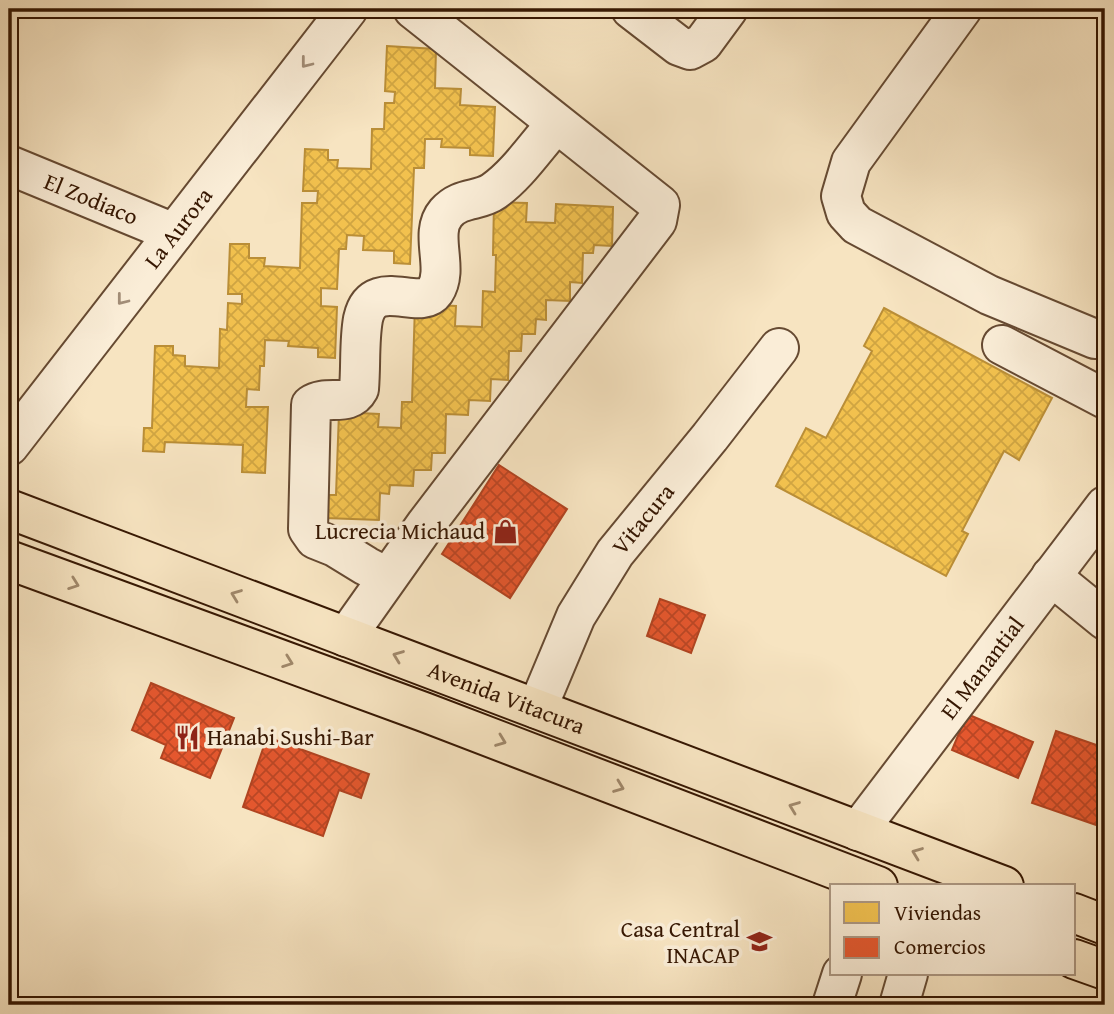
<svg xmlns="http://www.w3.org/2000/svg" width="1114" height="1014" viewBox="0 0 1114 1014" font-family="'Gentium Book Plus',serif">
	<style>
		.homes { fill: url(#homes-cross-hatch); stroke: #ba8e37; stroke-width: 2 }
		.shops { fill: url(#shops-cross-hatch); stroke: #b04421; stroke-width: 2 }
		.lines { fill: none; stroke-linecap: round; stroke-linejoin: round }
		.minor-casing { stroke: #664a32; stroke-width: 42 }
		.major-casing { stroke: #361702; stroke-width: 42 }
		.minor { stroke: #faedd7; stroke-width: 38 }
		.major { stroke: #f7e4c1; stroke-width: 38 }
		.oneway { stroke: #a28d77 }
		.oneway2 { stroke: #a0886b }
		.labels { text-anchor: middle; stroke-width: 7; stroke-linejoin: round; paint-order: stroke }
		.street-label { font-size: 23px; fill: #361702; stroke: #faedd7 }
		.poi-label { font-size: 23px; fill: #361702; stroke: #faedd7; text-anchor: end }
	</style>
	<defs>
		<pattern id="homes-cross-hatch" width="8" height="8" patternUnits="userSpaceOnUse" patternTransform="scale(1.75)"><rect width="8" height="8" fill="#f2c14e"/><path d="M0 0l8 8M0 8l8-8" fill="none" stroke="#d0a542"/></pattern>
		<pattern id="shops-cross-hatch" width="8" height="8" patternUnits="userSpaceOnUse" patternTransform="scale(1.75)"><rect width="8" height="8" fill="#e4572e"/><path d="M0 0l8 8M0 8l8-8" fill="none" stroke="#ba4725"/></pattern>
	</defs>
	<rect width="100%" height="100%" fill="#f7e4c1"/>
	<filter id="stains"><feTurbulence type="fractalNoise" baseFrequency=".00286" numOctaves="4"/><feColorMatrix values="0 0 0 0 .2 0 0 0 0 .09 0 0 0 0 .02 0 0 0 .5 -.17"/></filter>
	<radialGradient id="worn" r=".72"><stop offset=".6" stop-color="#630" stop-opacity="0"/><stop offset="1" stop-color="#630" stop-opacity=".3"/></radialGradient>
	<g class="homes">
		<polygon points="387,46 436,49 435,88 461,89 460,105 495,107 493,156 470,155 470,148 441,147 442,139 425,139 424,168 414,168 410,264 394,263 394,251 363,250 364,236 347,235 346,249 339,249 337,289 321,288 321,306 337,307 335,358 318,357 318,348 288,346 289,341 265,340 264,366 260,366 259,390 247,389 246,407 268,407 265,473 242,472 243,445 165,442 164,452 143,451 144,428 152,428 155,346 173,346 173,355 185,356 185,366 219,368 220,329 227,330 228,303 242,304 242,294 228,294 230,244 249,244 249,258 265,258 264,266 300,268 302,203 317,203 318,191 303,191 305,149 328,150 328,160 338,160 337,168 371,169 372,129 384,129 385,103 394,103 395,92 385,91"/>
		<polygon points="494,202 527,203 526,222 555,223 556,204 613,207 612,246 594,245 593,253 583,253 582,283 570,282 570,301 546,300 546,320 536,319 535,334 522,334 521,351 509,351 508,380 491,379 490,401 469,400 468,415 446,414 445,453 432,453 431,470 414,470 413,486 390,485 389,494 380,493 379,520 325,518 326,495 336,495 339,412 379,414 378,427 401,428 402,402 412,402 415,304 456,306 455,326 482,327 483,291 495,292 496,255 493,255"/>
		<polygon points="884,308 1052,398 1019,460 1004,451 962,531 968,534 946,576 776,486 806,428 826,438 872,351 864,346"/>
	</g>
	<g class="shops">
		<polygon points="499,465 567,509 510,598 442,554"/>
		<polygon points="660,599 705,615 691,653 647,636"/>
		<polygon points="151,683 234,718 210,778 161,758 166,745 132,730"/>
		<polygon points="967,714 1033,742 1018,778 952,750"/>
		<polygon points="1056,731 1105,748 1105,828 1032,803"/>
		<polygon points="267,737 369,774 361,798 339,790 323,836 243,807"/>
	</g>
	<g class="lines">
		<defs>
			<g id="minor">
				<polyline points="631,9 679,46 690,50 703,43 728,9"/>
				<polyline points="962,9 851,162 841,196 846,213 857,225 989,295 1095,339 1105,339"/>
				<path id="s1" d="M 9,165 L 174,233"/>
				<polyline points="1002,345 1105,399"/>
				<path id="s2" d="M 9,446 L 348,9"/>
				<polyline points="1051,576 1105,620"/>
				<path d="M 387,577 L 366,566 L 335,547 L 315,539 L 308,529 L 311,405 C 327,394 349,408 359,389 C 361,366 359,341 363,319 C 373,274 420,313 435,291 C 450,268 428,234 446,213 C 461,196 479,202 494,191 C 518,174 536,146 556,124"/>
				<polyline points="346,637 426,524 657,221 660,205 413,9"/>
				<path id="s3" d="M 537,709 L 576,616 L 615,553 L 710,437 L 779,348"/>
				<path id="s4" d="M 858,831 L 1105,506"/>
				<polyline points="832,1005 842,974"/>
				<polyline points="899,1005 908,974"/>
			</g>
			<g id="major">
				<path id="s5" d="M 9,509 L 1004,886"/>
				<polyline points="9,560 424,712 878,886"/>
				<polyline points="1074,913 1105,925"/>
				<polyline points="1074,959 1105,970"/>
			</g>
		</defs>
		<use href="#minor" class="minor-casing"/>
		<use href="#major" class="major-casing"/>
		<use href="#minor" class="minor"/>
		<use href="#major" class="major"/>
	</g>
	<defs><path id="oneway-chevron" d="M-2-3.5L2.5 0L-2 3.5" fill="none" stroke-width="1.6" stroke-linecap="round" stroke-linejoin="round" transform="scale(1.75)"/></defs>
	<g class="oneway">
		<use href="#oneway-chevron" transform="translate(306 63) rotate(128)"/>
		<use href="#oneway-chevron" transform="translate(122 300) rotate(128)"/>
	</g>
	<g class="oneway2">
		<use href="#oneway-chevron" transform="translate(74 584) rotate(20)"/>
		<use href="#oneway-chevron" transform="translate(236 595) rotate(-159)"/>
		<use href="#oneway-chevron" transform="translate(398 656) rotate(-159)"/>
		<use href="#oneway-chevron" transform="translate(288 662) rotate(20)"/>
		<use href="#oneway-chevron" transform="translate(501 741) rotate(21)"/>
		<use href="#oneway-chevron" transform="translate(619 787) rotate(21)"/>
		<use href="#oneway-chevron" transform="translate(794 807) rotate(-159)"/>
		<use href="#oneway-chevron" transform="translate(917 853) rotate(-159)"/>
	</g>
	<defs>
		<symbol id="shop-bare" viewBox="-9 -9 18 18"><path d="M-5-2.5h2.3a2.7 3.5 0 0 1 5.4 0H5L5.5 6h-11ZM-1.5-2.5h3a1.5 2.3 0 0 0-3 0Z" fill="#8f2418" stroke="#faedd7" stroke-width="2.5" paint-order="stroke"/></symbol>
		<symbol id="restaurant-bare" viewBox="-9 -9 18 18"><path d="M-5-6h1v4h1v-4h1v4h1v-4h1v5L-1.5 .5V6h-2V.5L-5-1ZM5-6V6H3V1.5H1.5Q1.5-4 5-6Z" fill="#8f2418" stroke="#faedd7" stroke-width="2.5" paint-order="stroke"/></symbol>
		<symbol id="university-bare" viewBox="-9 -9 18 18"><path d="M0-5L7-2L0 1L-7-2ZM-4 1L0 2.5L4 1V4Q0 6-4 4Z" fill="#8f2418" stroke="#faedd7" stroke-width="2.5" paint-order="stroke"/></symbol>
	</defs>
	<g fill-rule="evenodd">
		<use href="#shop-bare" x="488" y="514" width="35" height="35"/>
		<use href="#restaurant-bare" x="170" y="720" width="35" height="35"/>
		<use href="#university-bare" x="742" y="924" width="35" height="35"/>
	</g>
	<g class="labels">
		<g class="street-label">
			<text dy="8" stroke="none"><textPath href="#s1" startOffset="89">El Zodiaco</textPath></text>
			<text dy="8" stroke="none"><textPath href="#s2" startOffset="276">La Aurora</textPath></text>
			<text dy="8" stroke="none"><textPath href="#s3" startOffset="219">Vitacura</textPath></text>
			<text dy="8" stroke="none"><textPath href="#s4" startOffset="205">El Manantial</textPath></text>
			<text dy="8" stroke="none"><textPath href="#s5" startOffset="532">Avenida Vitacura</textPath></text>
		</g>
		<g class="poi-label">
			<text x="485" y="539">Lucrecia Michaud</text>
			<text x="207" y="745" text-anchor="start">Hanabi Sushi-Bar</text>
			<text x="740" y="937">Casa Central<tspan x="740" dy="26">INACAP</tspan></text>
		</g>
	</g>
	<rect width="1114" height="1014" fill="none" stroke="#f7e4c1" stroke-width="35"/>
	<rect x="10" y="10" width="1093" height="993" fill="none" stroke="#361702" stroke-width="3.5"/>
	<rect x="18" y="18" width="1079" height="979" fill="none" stroke="#361702" stroke-width="2"/>
	<rect x="830" y="884" width="245" height="91" fill="#faedd7" stroke="#ac9782" stroke-width="2"/>
	<rect x="844" y="902" width="35" height="21" fill="#f2c14e" stroke="#ac9782" stroke-width="2"/>
	<text x="894" y="920" font-size="21" fill="#361702">Viviendas</text>
	<rect x="844" y="937" width="35" height="21" fill="#e4572e" stroke="#ac9782" stroke-width="2"/>
	<text x="894" y="954" font-size="21" fill="#361702">Comercios</text>
	<rect width="100%" height="100%" filter="url(#stains)"/>
	<rect width="100%" height="100%" fill="url(#worn)"/>
</svg>
